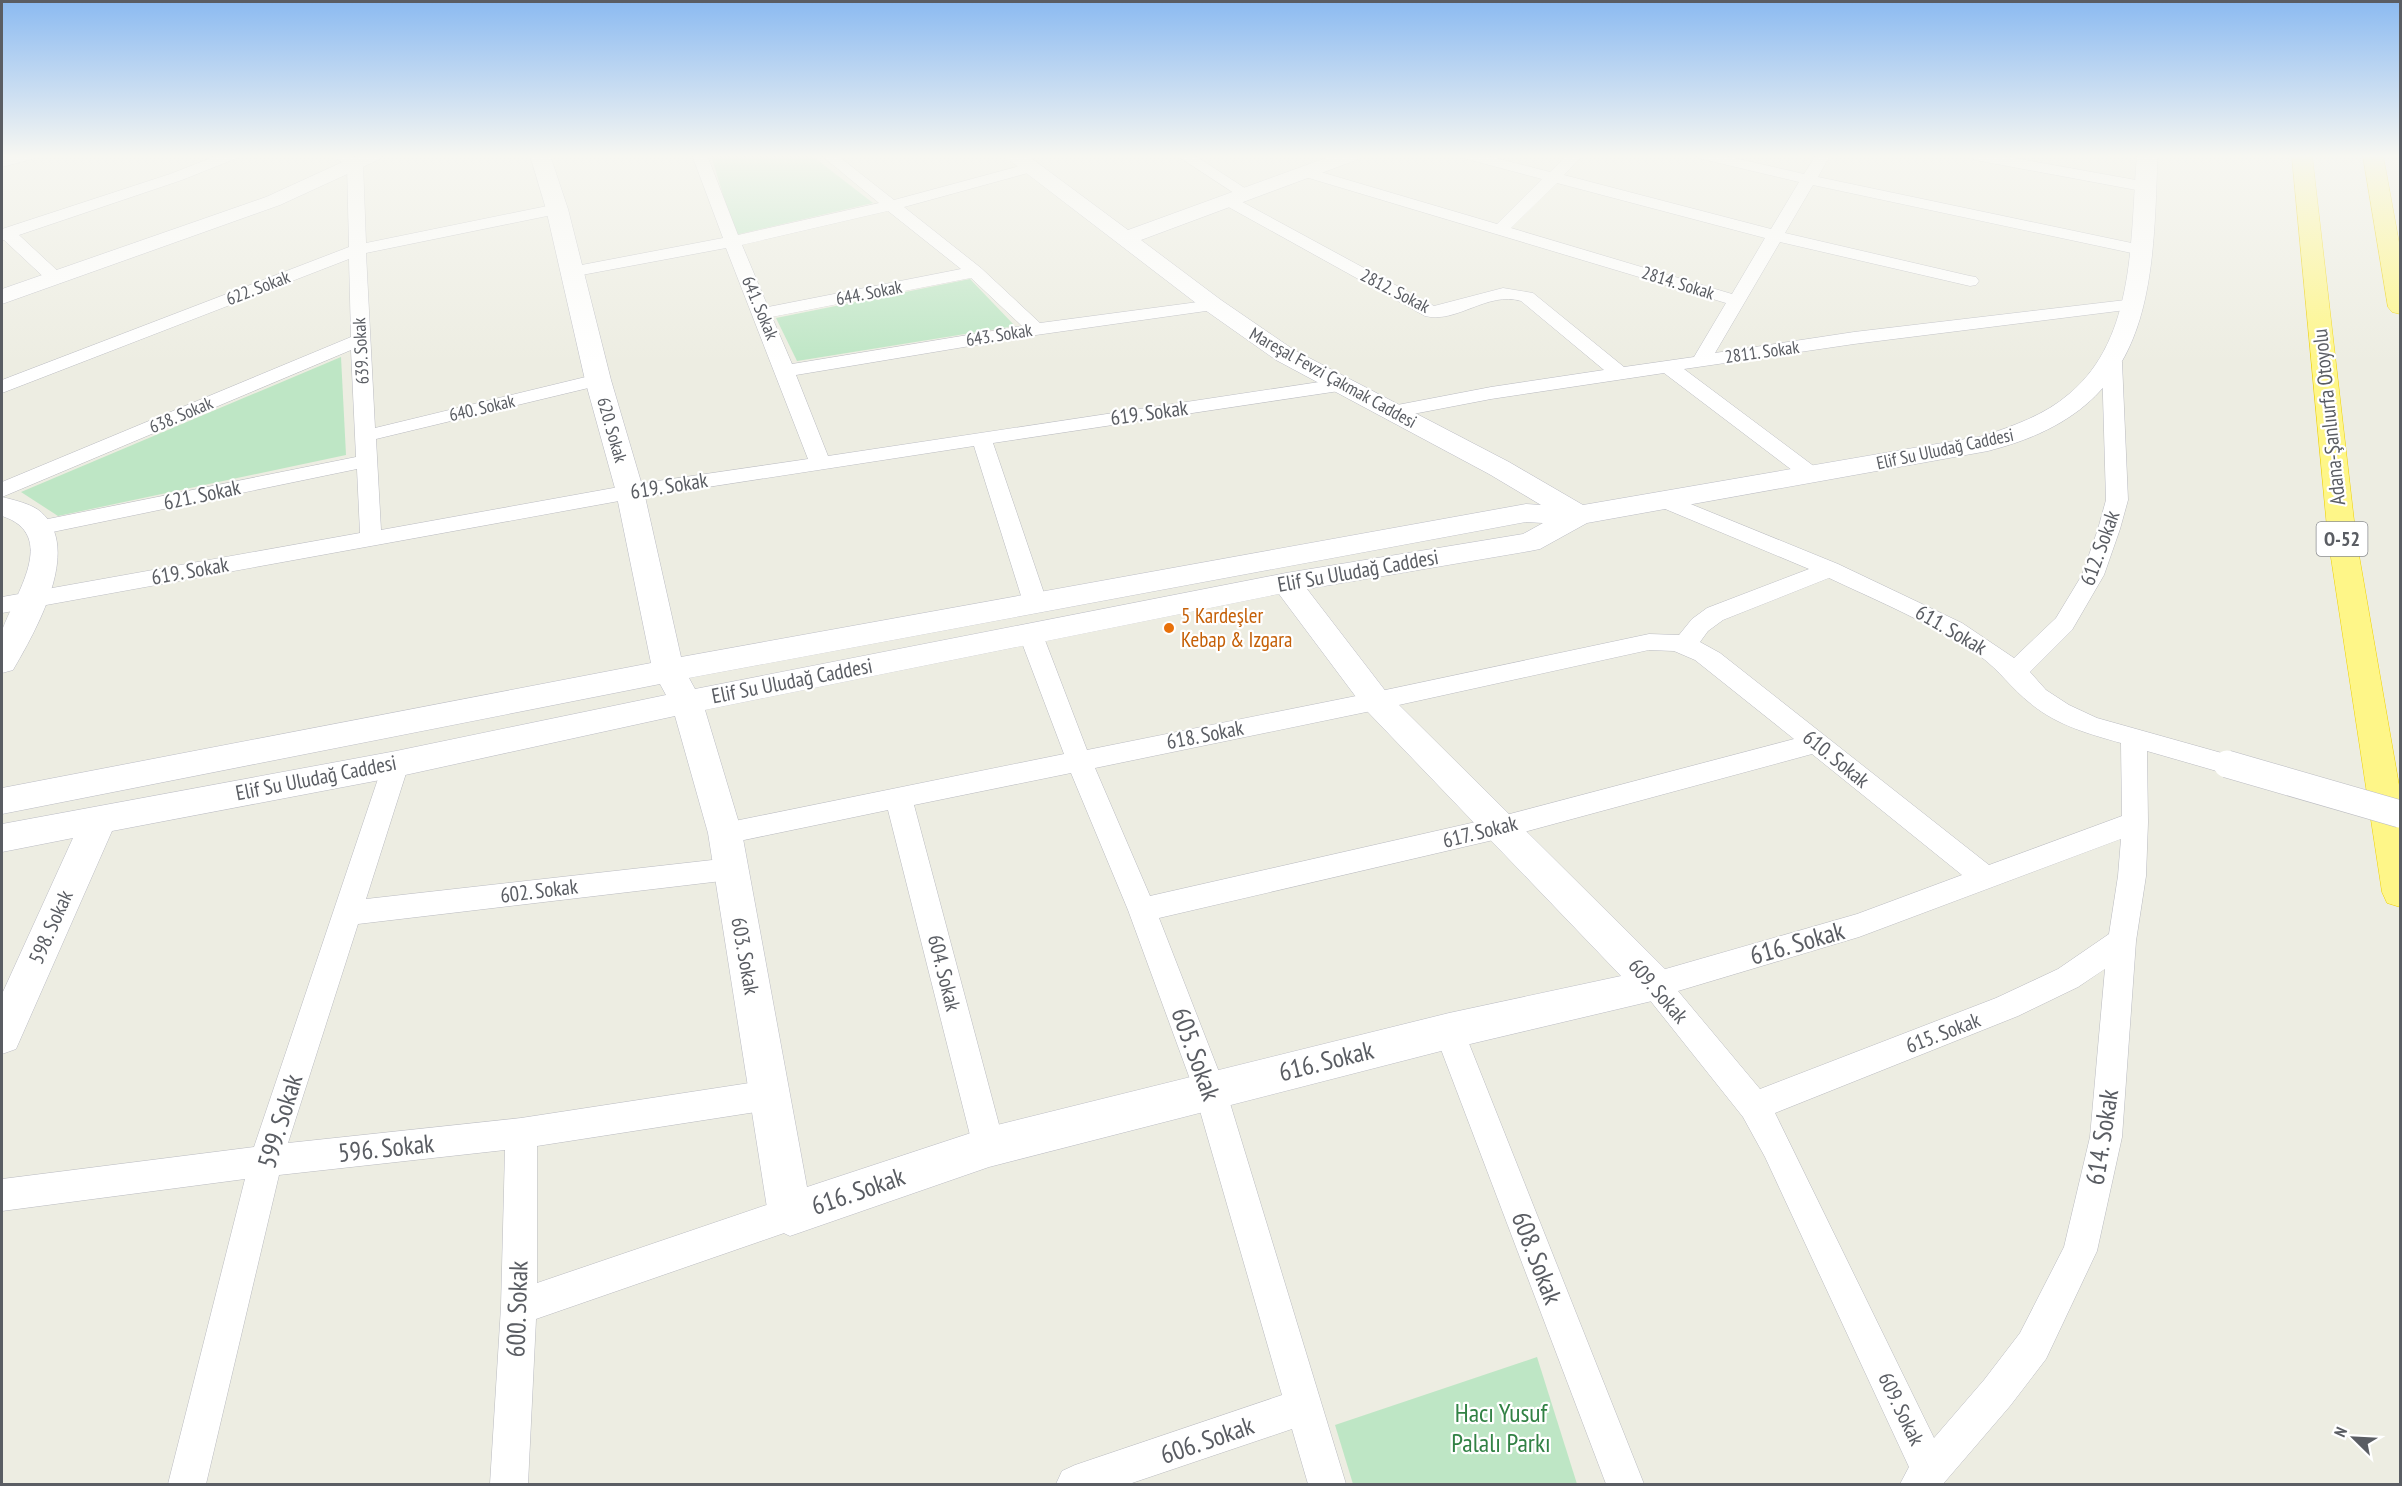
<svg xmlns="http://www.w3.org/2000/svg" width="2402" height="1486" viewBox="0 0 2402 1486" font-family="'PT Sans Narrow',sans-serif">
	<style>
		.green { fill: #bee6c5 }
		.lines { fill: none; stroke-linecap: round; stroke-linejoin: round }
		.street-casing { stroke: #babbc1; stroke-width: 1 }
		.secondary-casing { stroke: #bbbcc4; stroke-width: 1 }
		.highway-casing { stroke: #efd100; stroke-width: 1 }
		.street { fill: #fff; fill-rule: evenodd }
		.secondary { fill: #fff; fill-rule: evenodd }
		.highway { fill: #fef688; fill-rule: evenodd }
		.street-bridge-casing { stroke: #babbc1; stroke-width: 28; stroke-linecap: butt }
		.street-bridge { stroke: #fff; stroke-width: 27 }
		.food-dot { fill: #e8710a; stroke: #fff; stroke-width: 2 }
		.labels { text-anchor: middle; stroke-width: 4.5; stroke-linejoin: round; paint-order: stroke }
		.far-street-label { font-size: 18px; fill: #5a5d63; stroke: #fff }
		.shield { fill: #fff; stroke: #8c8e92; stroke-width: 1.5 }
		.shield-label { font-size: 20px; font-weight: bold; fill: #5a5d63 }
		.street-label { font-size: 21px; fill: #5a5d63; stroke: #fff }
		.food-label { font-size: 21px; fill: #c56008; stroke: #fff; text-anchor: start }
		.near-street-label { font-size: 26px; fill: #5a5d63; stroke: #fff }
		.near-park-label { font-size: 26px; fill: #328245; stroke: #fff }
	</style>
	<rect width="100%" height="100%" fill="#edede2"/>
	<g class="green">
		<polygon points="711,155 811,155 873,203 735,235"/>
		<polygon points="970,279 1015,326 797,361 776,318"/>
		<polygon points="341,357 346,455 58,516 21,492"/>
		<polygon points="1537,1357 1577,1484 1353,1484 1335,1425"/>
	</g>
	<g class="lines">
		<defs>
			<g id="street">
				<polygon points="14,155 39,155 36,158 2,167 2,157"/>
				<polygon points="219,155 240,155 237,158 182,180 19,235 61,274 64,278 61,282 49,282 4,240 2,240 2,229 170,174"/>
				<path d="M 333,155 L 351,155 L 363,163 L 366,243 L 557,204 L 565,209 L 557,214 L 366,253 L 375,428 L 598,374 L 605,376 L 608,380 L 605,384 L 376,439 L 381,530 L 630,485 L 808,459 L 726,248 L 571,277 L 565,276 L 562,272 L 565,268 L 571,267 L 723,238 L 692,155 L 707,155 L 738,235 L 879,203 L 821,155 L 837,155 L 894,200 L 1027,164 L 1039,164 L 1041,167 L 1039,170 L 904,207 L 981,268 L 1040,323 L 1213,300 L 1219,301 L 1222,305 L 1219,309 L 1213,310 L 1036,335 L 796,375 L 828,456 L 1339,379 L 1346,381 L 1349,385 L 1346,389 L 1339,391 L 993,443 L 1047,602 L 1043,608 L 1035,610 L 1027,608 L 1023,602 L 974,446 L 630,499 L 2,613 L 2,597 L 360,533 L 357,469 L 38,535 L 30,533 L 27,528 L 30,523 L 38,521 L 356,457 L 351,350 L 2,497 L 2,482 L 351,337 L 349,259 L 2,393 L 2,380 L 349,247 L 347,165 L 335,158 ZM 888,211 L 961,269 L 768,307 L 742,245 ZM 971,278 L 1022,326 L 792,364 L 772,317 Z"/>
				<polygon points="1176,155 1194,155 1254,194 1246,199 1240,197"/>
				<path d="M 1461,155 L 1484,155 L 1550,172 L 1568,155 L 1583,155 L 1564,175 L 1771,229 L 1799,182 L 1698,158 L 1696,155 L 1721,155 L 1804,174 L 1816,155 L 1830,155 L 1818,177 L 2141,245 L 2147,246 L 2150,250 L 2147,254 L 2141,255 L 1813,185 L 1785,233 L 1970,276 L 1976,277 L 1979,281 L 1976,285 L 1970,286 L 1780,242 L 1715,353 L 1854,332 L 2134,299 L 2140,300 L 2143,304 L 2140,308 L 2134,309 L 1854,344 L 1684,369 L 1819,470 L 1822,475 L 1819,480 L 1812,481 L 1805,480 L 1664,373 L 1491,399 L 1392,418 L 1385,416 L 1382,412 L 1385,408 L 1392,406 L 1491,387 L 1604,370 L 1521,301 C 1487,291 1457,324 1425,316 L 1223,204 L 1221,201 L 1223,198 L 1235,198 L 1434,306 L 1503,288 L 1533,293 L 1624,367 L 1694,357 L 1726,303 L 1302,176 L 1300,173 L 1308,168 L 1314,170 L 1497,224 L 1542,179 L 1463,158 ZM 1557,183 L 1765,238 L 1732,294 L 1511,228 Z"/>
				<polygon points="1967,155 1998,155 2147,182 2155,187 2147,192 1975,160"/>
				<path d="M 2112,356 L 2119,358 L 2122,362 L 2128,500 L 2120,529 L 2104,575 L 2072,630 L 2030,672 L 2046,690 L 2069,705 L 2097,718 L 2236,757 L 2240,764 L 2236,771 L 2227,774 L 2147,751 L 2148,822 L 2146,876 L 2136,941 L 2122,1137 L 2097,1251 L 2046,1359 L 2010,1406 L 1943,1484 L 1900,1484 L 1909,1467 L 1765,1157 L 1743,1117 L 1645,994 L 1640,985 L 1645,976 L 1655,972 L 1857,914 L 1962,875 L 1812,754 L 1502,838 L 1159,918 L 1226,1090 L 1346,1484 L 1308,1484 L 1292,1429 L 1129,1484 L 1056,1484 L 1062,1471 L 1075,1465 L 1282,1395 L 1194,1090 L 1128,910 L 1071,773 L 914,805 L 1005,1147 L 1000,1158 L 989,1163 L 978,1158 L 973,1147 L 888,810 L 725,844 L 715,841 L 711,833 L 715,825 L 1064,754 L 1019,635 L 1023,629 L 1031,627 L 1039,629 L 1043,635 L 1087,750 L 1376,692 L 1649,634 L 1679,635 L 1692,619 L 1707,608 L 1809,569 L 1658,506 L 1655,501 L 1658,496 L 1666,494 L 1838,564 L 1962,623 L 2014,658 L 2056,618 L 2082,575 L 2098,529 L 2106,500 L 2102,362 L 2105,358 ZM 1829,578 C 1880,602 1933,624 1980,656 C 1999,670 2012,689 2030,703 C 2056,725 2089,734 2121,743 L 2122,816 L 1989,865 L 1720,653 L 1700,642 L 1708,631 L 1723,620 ZM 1649,650 L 1674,651 L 1695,660 L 1794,739 L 1502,816 L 1150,896 L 1095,768 L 1376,710 ZM 2121,839 L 2118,876 L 2109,934 L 2058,969 L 1996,998 L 1760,1089 L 1678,991 L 1859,937 ZM 2105,969 L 2090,1137 L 2064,1247 L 2020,1333 L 1984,1380 L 1934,1438 L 1775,1113 L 2018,1016 L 2078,987 Z"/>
				<polygon points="396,754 405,757 409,764 366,899 730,858 740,861 744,869 740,877 730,880 358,924 288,1143 521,1118 769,1080 780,1085 785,1095 780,1105 769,1110 537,1146 537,1283 790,1197 802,1202 807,1214 802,1226 790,1231 536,1319 528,1484 490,1484 501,1307 505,1150 279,1175 206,1484 168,1484 245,1179 2,1211 2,1179 254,1147 383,764 387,757"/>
				<polygon points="1449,1017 1460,1021 1464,1031 1644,1484 1606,1484 1434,1031 1438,1021"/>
			</g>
			<g id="secondary">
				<polygon points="358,155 383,155 380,159 280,205 2,304 2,289 266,197"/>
				<path d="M 530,155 L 550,155 L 568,209 L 611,380 L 644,492 L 681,657 L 1526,504 L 1541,505 L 1489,474 L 1276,360 L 1205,310 L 1008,159 L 1005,155 L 1027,155 L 1128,230 L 1334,155 L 1362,155 L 1359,159 L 1141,240 L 1221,300 L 1294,350 L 1509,462 L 1583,505 L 1983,436 C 2013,426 2045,415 2069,394 C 2137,338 2130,234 2137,155 L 2157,155 L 2157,169 C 2153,308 2143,412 1988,451 L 1587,523 L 1540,549 L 1530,551 L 1307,589 L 1387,693 L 1669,973 L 1674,985 L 1669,997 L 1449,1049 L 989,1167 L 790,1236 L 775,1229 L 768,1214 L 708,833 L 675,716 L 396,777 L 112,831 L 16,1049 L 2,1054 L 2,994 L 73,838 L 2,852 L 2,824 L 396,751 L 666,695 L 660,684 L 2,814 L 2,788 L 651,663 L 616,492 L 585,380 L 546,209 ZM 1526,522 L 1543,523 L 1523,534 L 1286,573 L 695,689 L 689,678 ZM 1279,594 L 1365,709 L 1621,976 L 1449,1013 L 989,1127 L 807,1187 L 742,833 L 705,710 Z"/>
				<path d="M 2,497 C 14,500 32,504 41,512 C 83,549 35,632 13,670 L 2,673 C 1,662 0,642 2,631 C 14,595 60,535 2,516 Z"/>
			</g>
			<g id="highway">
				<polygon points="2292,155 2312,155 2356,538 2400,791 2400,907 2387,903 2382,892 2328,538"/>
				<polygon points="2363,155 2383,155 2400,248 2400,314 2392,312 2388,307"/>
			</g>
		</defs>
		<use href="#street" class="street-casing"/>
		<use href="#secondary" class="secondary-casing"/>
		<use href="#highway" class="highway-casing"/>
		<use href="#street" class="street"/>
		<use href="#secondary" class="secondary"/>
		<use href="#highway" class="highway"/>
		<defs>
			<polyline id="street-bridge" points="2227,764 2400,814"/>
		</defs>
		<use href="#street-bridge" class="street-bridge-casing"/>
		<use href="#street-bridge" class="street-bridge"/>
	</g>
	<linearGradient id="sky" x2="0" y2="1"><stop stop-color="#8bbaf1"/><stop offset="0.43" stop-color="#f7f7f2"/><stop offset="1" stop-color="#f7f7f2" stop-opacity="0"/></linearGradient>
	<rect width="2402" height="363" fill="url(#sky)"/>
	<circle class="food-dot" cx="1169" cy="628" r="6"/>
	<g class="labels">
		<g class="far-street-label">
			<text transform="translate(1678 283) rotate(17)" y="6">2814. Sokak</text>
			<text transform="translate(258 288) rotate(-21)" y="6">622. Sokak</text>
			<text transform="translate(1395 291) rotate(27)" y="6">2812. Sokak</text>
			<text transform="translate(869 293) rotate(-11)" y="6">644. Sokak</text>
			<text transform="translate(760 308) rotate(67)" y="6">641. Sokak</text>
			<text transform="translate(999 335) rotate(-9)" y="6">643. Sokak</text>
			<text transform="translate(361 351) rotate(-93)" y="6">639. Sokak</text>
			<text transform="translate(1762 352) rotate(-8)" y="6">2811. Sokak</text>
			<text transform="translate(1333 378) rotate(29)" y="6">Mareşal Fevzi Çakmak Caddesi</text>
			<text transform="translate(482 408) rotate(-13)" y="6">640. Sokak</text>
			<text transform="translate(181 415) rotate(-23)" y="6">638. Sokak</text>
			<text transform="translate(612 430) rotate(74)" y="6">620. Sokak</text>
			<text transform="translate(1945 449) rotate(-12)" y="6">Elif Su Uludağ Caddesi</text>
		</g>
		<rect class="shield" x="2316.5" y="522" width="51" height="34" rx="4.5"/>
		<g class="shield-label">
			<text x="2342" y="546">O-52</text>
		</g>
		<g class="street-label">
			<text transform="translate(1149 413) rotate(-8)" y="7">619. Sokak</text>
			<text transform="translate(2329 417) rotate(-96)" y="7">Adana-Şanlıurfa Otoyolu</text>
			<text transform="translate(669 486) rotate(-9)" y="7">619. Sokak</text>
			<text transform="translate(202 495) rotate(-12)" y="7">621. Sokak</text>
			<text transform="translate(2100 548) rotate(-70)" y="7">612. Sokak</text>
			<text transform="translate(190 571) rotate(-10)" y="7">619. Sokak</text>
			<text transform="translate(1358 571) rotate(-10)" y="7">Elif Su Uludağ Caddesi</text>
			<text transform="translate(1951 630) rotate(30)" y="7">611. Sokak</text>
			<text transform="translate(792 681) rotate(-11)" y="7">Elif Su Uludağ Caddesi</text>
			<text transform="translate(1205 735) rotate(-11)" y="7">618. Sokak</text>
			<text transform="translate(1836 759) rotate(39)" y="7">610. Sokak</text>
			<text transform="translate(316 778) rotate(-11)" y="7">Elif Su Uludağ Caddesi</text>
			<text transform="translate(1480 832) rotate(-14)" y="7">617. Sokak</text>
			<text transform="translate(539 891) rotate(-7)" y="7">602. Sokak</text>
			<text transform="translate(51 927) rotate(-66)" y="7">598. Sokak</text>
			<text transform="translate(745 956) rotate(80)" y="7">603. Sokak</text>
			<text transform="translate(944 973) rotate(76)" y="7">604. Sokak</text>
			<text transform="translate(1658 991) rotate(49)" y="7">609. Sokak</text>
			<text transform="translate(1943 1033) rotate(-21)" y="7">615. Sokak</text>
			<text transform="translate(1901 1409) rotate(64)" y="7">609. Sokak</text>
		</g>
		<g class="food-label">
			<text x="1181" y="623">5 Kardeşler<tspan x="1181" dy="24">Kebap &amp; Izgara</tspan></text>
		</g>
		<g class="near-street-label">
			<text transform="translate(1797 943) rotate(-16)" y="9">616. Sokak</text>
			<text transform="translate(1196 1054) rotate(70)" y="9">605. Sokak</text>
			<text transform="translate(1326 1061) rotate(-14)" y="9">616. Sokak</text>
			<text transform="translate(280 1121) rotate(-73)" y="9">599. Sokak</text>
			<text transform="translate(2102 1137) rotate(-81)" y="9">614. Sokak</text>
			<text transform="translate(386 1148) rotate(-6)" y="9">596. Sokak</text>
			<text transform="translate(858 1191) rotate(-19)" y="9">616. Sokak</text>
			<text transform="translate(1537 1258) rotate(69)" y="9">608. Sokak</text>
			<text transform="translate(517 1309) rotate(-88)" y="9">600. Sokak</text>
			<text transform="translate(1207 1440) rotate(-19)" y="9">606. Sokak</text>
		</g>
		<g class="near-park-label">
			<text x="1501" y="1422">Hacı Yusuf<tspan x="1501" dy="30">Palalı Parkı</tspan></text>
		</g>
	</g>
	<rect width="2402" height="1486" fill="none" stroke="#5a5d63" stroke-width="6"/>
	<g transform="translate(2354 1438) rotate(294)" stroke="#ffffff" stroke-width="4.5" paint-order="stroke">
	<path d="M0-4.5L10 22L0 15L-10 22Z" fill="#5a5d63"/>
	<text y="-9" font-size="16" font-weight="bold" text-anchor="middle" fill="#5a5d63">N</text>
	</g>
</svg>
